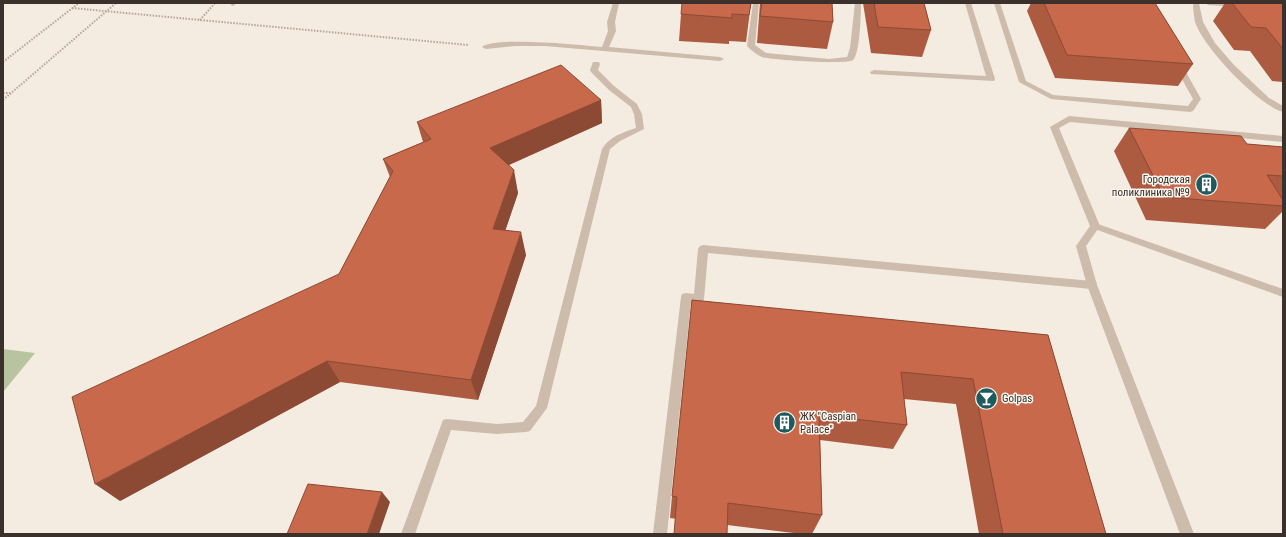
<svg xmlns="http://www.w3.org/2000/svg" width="1286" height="537" viewBox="0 0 1286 537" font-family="'Roboto Condensed',sans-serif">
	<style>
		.green { fill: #b8c4a0 }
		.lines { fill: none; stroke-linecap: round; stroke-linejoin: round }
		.path { stroke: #b9a596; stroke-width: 2; stroke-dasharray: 1.5 1.5; stroke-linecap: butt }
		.service { fill: #cdbbac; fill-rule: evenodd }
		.minor { fill: #cdbbac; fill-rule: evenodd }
		.wall { fill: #ac5a40 }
		.shaded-wall { fill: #8c4a34 }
		.building { fill: #c8694b; stroke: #8c4a34 }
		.labels { text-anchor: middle; stroke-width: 3; stroke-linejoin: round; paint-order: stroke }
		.poi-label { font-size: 11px; fill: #3b302b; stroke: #fbf5ee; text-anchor: start }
	</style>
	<rect width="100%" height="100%" fill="#f4ebe1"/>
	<polygon class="green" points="3,349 35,353 3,392"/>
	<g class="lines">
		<g class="path">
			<polyline points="72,8 468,45"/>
			<polyline points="200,20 215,3"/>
			<polyline points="3,62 79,3"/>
			<polyline points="3,93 10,93"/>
			<polyline points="3,100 116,3"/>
		</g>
		<g class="service">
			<polygon points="230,3 237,3 233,6 231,5"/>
			<path d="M 613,3 L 619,3 L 615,22 L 616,31 L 609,47 L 720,57 L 724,59 L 720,61 L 545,46 L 515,46 L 486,49 L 482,47 C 496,36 581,45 602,47 L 608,31 L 607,22 Z"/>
			<path d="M 753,3 L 759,3 L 755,45 L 766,53 L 829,59 L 847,57 L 850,48 L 855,3 L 861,3 C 861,13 860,54 853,60 C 847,65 771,60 762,57 C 757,55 751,50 747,46 Z"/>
			<polygon points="965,3 971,3 995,79 994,81 871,74 870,72 874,70 986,76"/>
			<polygon points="994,3 1000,3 1026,81 1053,95 1188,106 1193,99 1174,65 1178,63 1182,65 1201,99 1193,111 1190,112 1051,99 1019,82"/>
			<path d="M 1193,3 L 1199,3 L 1203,22 L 1215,43 L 1234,65 L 1269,98 L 1283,106 L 1283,112 C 1258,105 1203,47 1195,22 C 1194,16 1193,9 1193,3 Z"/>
			<polygon points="1205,3 1238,3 1241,5 1238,7 1208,5"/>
			<path d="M 593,62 L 599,62 L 600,64 L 598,70 L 614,86 L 637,104 L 642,114 L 644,129 L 620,141 L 610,149 L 547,408 L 530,431 L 526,432 L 497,434 L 451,430 L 415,534 L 401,534 L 443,420 L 447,419 L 497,424 L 523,422 L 536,406 L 602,149 C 610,136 622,133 636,128 L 634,114 L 631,107 L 609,90 L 591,72 L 590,70 Z"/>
			<polygon points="1095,223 1283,289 1283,297 1092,228 1090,226 1092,224"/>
			<polygon points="703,245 1092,281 1096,282 1097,285 1096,288 1092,289 708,253 704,299 703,302 699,303 691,302 667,534 653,534 681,297 682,294 686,293 694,294 698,249 700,246"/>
		</g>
		<polygon class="minor" points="1069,116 1283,136 1283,142 1070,122 1059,128 1100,226 1086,246 1097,285 1194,534 1180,534 1087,285 1076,246 1090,226 1050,127"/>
	</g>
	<g class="wall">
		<polygon points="751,3 746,42 729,41 729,44 679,41 681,14"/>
		<polygon points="760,3 832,3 833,22 827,49 757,43"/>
		<polygon points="863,3 924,3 931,30 922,57 871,53"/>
		<polygon points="1031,3 1155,3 1193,64 1178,86 1055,78 1027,11"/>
		<polygon points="1225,3 1283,3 1283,82 1272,81 1250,51 1234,50 1213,21"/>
		<polygon points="601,100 602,123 509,165 518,193 505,231 526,255 478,400 340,382 120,501 339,274 390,177 383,159 423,142 417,122"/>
		<polygon points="1129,128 1247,144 1283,147 1283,211 1265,229 1146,220 1114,151"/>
		<polygon points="692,300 1048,335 1106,534 979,534 956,404 904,399 907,425 893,449 820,440 822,515 812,534 802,534 670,518 672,496"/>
	</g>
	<g class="shaded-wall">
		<polygon points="601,100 602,123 495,171 490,148"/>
		<polygon points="514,170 518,193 498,252 493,229"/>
		<polygon points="521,232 526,255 478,400 471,380"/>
		<polygon points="327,361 340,382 120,501 95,484"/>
		<polygon points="382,492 390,502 379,534 367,534"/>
	</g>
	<g class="building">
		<polygon points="682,3 751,3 749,15 732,14 732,18 681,14"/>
		<polygon points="762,3 832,3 833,22 760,16"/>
		<polygon points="874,3 924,3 931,30 878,27"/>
		<polygon points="1044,3 1155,3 1193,64 1067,55"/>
		<polygon points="1232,3 1283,3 1283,49 1266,28 1251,27"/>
		<polygon points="561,65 601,100 490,148 514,170 493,229 521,232 471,380 327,361 95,484 72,397 339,274 393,171 383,159 431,139 417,122"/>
		<polygon points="1129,128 1241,136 1247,144 1283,147 1283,176 1267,175 1283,200 1283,206 1164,197"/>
		<polygon points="692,300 1048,335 1106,534 1003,534 973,379 901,372 907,425 819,415 822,515 728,503 727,534 674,534 677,497 672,496"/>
		<polygon points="308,484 382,492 367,534 287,534"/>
	</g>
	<defs>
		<symbol id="building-disc" viewBox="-11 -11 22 22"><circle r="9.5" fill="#1f5a5e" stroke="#fbf5ee"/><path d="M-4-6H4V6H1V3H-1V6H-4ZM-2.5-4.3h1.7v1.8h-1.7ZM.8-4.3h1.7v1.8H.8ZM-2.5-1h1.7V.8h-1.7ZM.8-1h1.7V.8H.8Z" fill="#fff"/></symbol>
		<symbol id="bar-disc" viewBox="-11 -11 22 22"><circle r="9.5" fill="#1f5a5e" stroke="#fbf5ee"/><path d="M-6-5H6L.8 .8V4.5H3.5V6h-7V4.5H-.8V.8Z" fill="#fff"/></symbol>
	</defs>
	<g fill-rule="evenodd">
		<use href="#building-disc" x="1194" y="172" width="25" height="25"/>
		<use href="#bar-disc" x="974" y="386" width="25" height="25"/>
		<use href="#building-disc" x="772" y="410" width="25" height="25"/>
	</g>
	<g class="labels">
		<g class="poi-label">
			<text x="1190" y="183" text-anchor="end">Городская<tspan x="1190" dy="13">поликлиника №9</tspan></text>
			<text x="1002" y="402">Golpas</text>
			<text x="800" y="420">ЖК "Caspian<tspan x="800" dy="13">Palace"</tspan></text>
		</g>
	</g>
	<rect width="1286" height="537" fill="none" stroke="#3b302b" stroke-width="8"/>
</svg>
